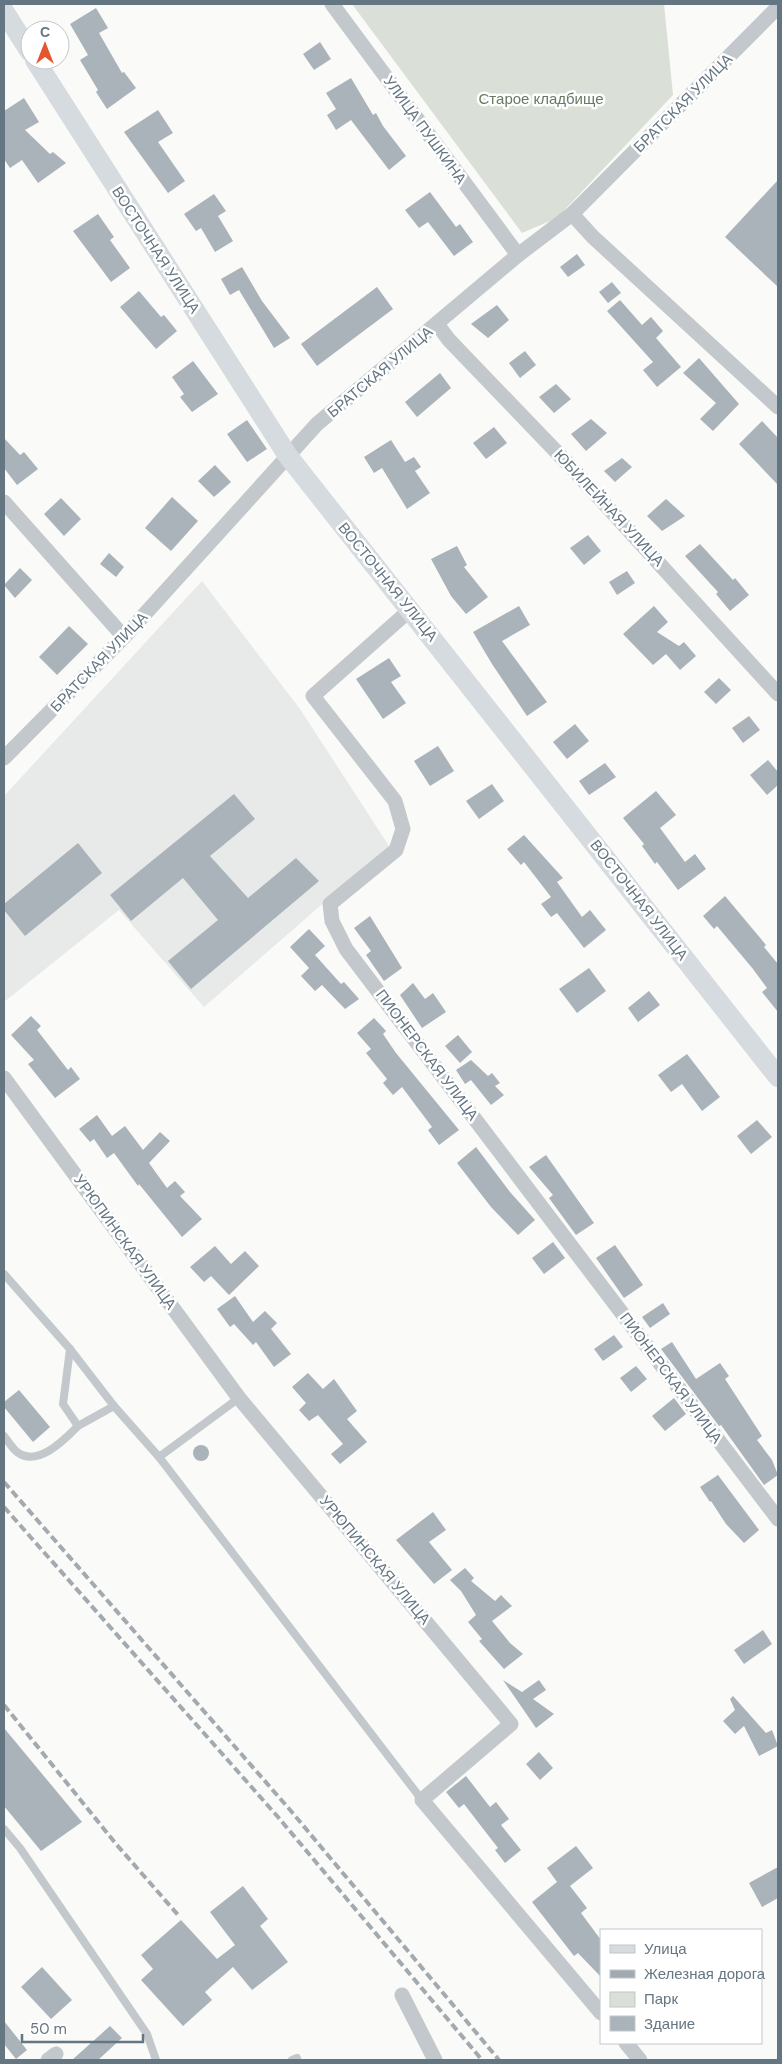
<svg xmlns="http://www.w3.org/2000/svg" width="782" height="2064" viewBox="0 0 782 2064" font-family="'DM Sans',sans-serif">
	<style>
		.built { fill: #e8e9e9 }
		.green { fill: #dadfd7 }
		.building { fill: #aab3b9 }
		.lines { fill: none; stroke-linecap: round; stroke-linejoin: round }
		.lane { stroke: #c3c8cc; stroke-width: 8 }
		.street { stroke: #c3c8cc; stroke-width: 15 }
		.secondary { stroke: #d6dbdf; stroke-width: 20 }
		.rail { stroke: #a2aab0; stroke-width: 4; stroke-dasharray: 8 4; stroke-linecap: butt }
		.labels { text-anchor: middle; stroke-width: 5; stroke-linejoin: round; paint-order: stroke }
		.park-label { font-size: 15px; fill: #687a64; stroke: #fff }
		.street-label { font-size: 15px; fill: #657683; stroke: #fff }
	</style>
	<rect width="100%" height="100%" fill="#fafaf8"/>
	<polygon class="built" points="202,581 300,709 389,846 204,1007 119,910 4,1002 4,796"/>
	<polygon class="green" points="352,4 664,4 673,95 557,218 522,233"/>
	<g class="building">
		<polygon points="96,8 108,28 99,33 122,73 124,72 136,88 107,109 96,92 98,90 80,60 88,55 70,24"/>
		<polygon points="320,42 331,59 314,70 303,54"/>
		<polygon points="351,78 373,115 376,113 383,126 406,156 389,170 351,120 336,130 327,115 336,109 326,93"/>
		<polygon points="24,98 39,122 25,130 50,154 53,152 66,163 38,183 22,160 10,168 4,159 4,111"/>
		<polygon points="158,110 173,133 158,142 185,181 168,193 124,132"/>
		<polygon points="778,180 778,287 725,237"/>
		<polygon points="430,192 456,227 460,224 473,242 454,256 428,222 419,228 405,210"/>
		<polygon points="214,194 226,211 218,216 233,241 215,252 201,228 196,231 184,214"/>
		<polygon points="98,214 114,237 110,240 130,268 111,282 73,231"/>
		<polygon points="577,254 585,265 568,277 560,267"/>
		<polygon points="242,267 262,301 290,338 274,348 239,290 230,295 221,279"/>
		<polygon points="612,282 621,293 608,303 599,292"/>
		<polygon points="377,287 393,309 317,366 301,344"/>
		<polygon points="139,291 161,317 164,315 177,331 156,349 120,307"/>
		<polygon points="620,300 642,325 651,317 663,331 656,338 681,367 657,387 643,370 653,362 607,311"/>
		<polygon points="497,305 509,320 488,338 471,324"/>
		<polygon points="525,351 536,365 520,378 509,363"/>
		<polygon points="699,358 739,404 713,431 700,419 716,403 683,373"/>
		<polygon points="193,361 218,394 192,412 180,397 184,394 172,377"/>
		<polygon points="440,373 451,388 417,417 405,402"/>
		<polygon points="556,384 571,399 554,413 539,397"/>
		<polygon points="591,419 607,433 586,451 571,434"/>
		<polygon points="247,420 267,449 247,462 227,434"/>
		<polygon points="762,421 778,438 778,485 739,444"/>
		<polygon points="494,427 507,443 486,459 473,443"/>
		<polygon points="4,438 20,455 24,452 38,469 17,485 4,468"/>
		<polygon points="391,440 405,462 414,457 421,467 415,471 430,493 407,509 382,468 374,473 364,457"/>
		<polygon points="622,458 632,467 615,482 604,471"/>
		<polygon points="215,465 231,482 214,497 198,481"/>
		<polygon points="172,497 198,521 171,551 145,528"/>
		<polygon points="61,498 81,519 64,536 44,514"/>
		<polygon points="666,499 685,516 662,531 647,516"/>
		<polygon points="588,535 601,551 584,565 570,548"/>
		<polygon points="700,544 733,580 735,578 749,595 730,611 716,594 718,592 685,556"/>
		<polygon points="457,546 467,565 464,567 488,597 466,614 451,596 431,559"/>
		<polygon points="109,553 124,567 116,577 100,564"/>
		<polygon points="20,568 32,580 15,598 4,585"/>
		<polygon points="627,571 635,583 617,595 609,582"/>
		<polygon points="519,606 530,625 502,641 547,702 527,716 492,664 473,632"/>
		<polygon points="654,606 668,622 657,632 679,646 684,642 696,656 680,670 666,654 653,665 623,634"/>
		<polygon points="69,626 88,644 57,675 39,657"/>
		<polygon points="389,658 401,676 391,682 406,703 383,719 356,679"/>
		<polygon points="719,678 731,690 716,704 704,692"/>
		<polygon points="749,716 760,730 743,743 732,728"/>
		<polygon points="575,724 589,741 567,759 553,742"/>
		<polygon points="438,746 454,771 430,786 414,761"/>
		<polygon points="768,760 778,772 778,785 767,795 750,775"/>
		<polygon points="605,763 616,777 589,795 579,781"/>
		<polygon points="492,784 504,801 479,819 466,801"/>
		<polygon points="656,791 676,815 660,828 685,862 695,854 706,869 678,890 657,862 655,864 642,846 644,844 623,818"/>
		<polygon points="234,794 255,819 210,856 248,898 296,858 319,881 191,989 168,961 218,920 183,878 131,921 110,895"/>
		<polygon points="524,835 563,878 557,882 582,917 590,910 606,930 584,948 557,913 551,917 541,904 551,897 524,862 521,865 507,849"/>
		<polygon points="78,843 102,873 25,936 4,910 4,904"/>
		<polygon points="725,896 766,945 764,947 778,964 778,1012 762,992 767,988 753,969 717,926 714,929 703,916"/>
		<polygon points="370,916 402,968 384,981 366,955 371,951 354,928"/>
		<polygon points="309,929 325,946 315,955 341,984 344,982 359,999 345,1009 322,985 315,991 301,976 309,968 290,947"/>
		<polygon points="589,968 606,991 577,1013 559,989"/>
		<polygon points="413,983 425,999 433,993 446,1012 422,1028 400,995"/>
		<polygon points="649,991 660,1005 638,1022 628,1008"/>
		<polygon points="31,1016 41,1026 37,1030 68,1070 71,1067 80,1079 55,1098 28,1064 34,1060 11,1035"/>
		<polygon points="374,1018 386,1031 383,1034 396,1053 459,1130 439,1145 428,1130 432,1127 402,1087 393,1095 383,1083 387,1079 366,1053 371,1049 357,1033"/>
		<polygon points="458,1035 472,1052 460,1063 445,1046"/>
		<polygon points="687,1054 720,1097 702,1111 682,1084 671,1092 658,1075"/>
		<polygon points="471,1060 488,1076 492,1073 500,1083 495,1086 504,1095 491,1105 471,1080 465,1084 456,1070"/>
		<polygon points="97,1115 112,1136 125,1126 143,1150 160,1132 170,1141 149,1163 167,1188 175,1181 185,1192 180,1196 202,1219 182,1237 139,1184 138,1186 114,1153 107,1158 94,1139 90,1142 79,1129"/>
		<polygon points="757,1120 772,1137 751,1154 737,1136"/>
		<polygon points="476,1147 510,1192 535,1220 518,1235 491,1207 457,1163"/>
		<polygon points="546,1155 594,1223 576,1235 549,1198 553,1195 529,1167"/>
		<polygon points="553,1242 565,1258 544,1274 532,1258"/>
		<polygon points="615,1245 643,1285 624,1298 596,1258"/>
		<polygon points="215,1246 231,1264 245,1251 259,1266 229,1295 211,1276 204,1282 190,1267"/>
		<polygon points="235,1296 253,1322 265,1311 277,1323 271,1329 291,1354 274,1367 256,1342 253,1345 234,1324 230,1327 217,1309"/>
		<polygon points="663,1303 670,1314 650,1328 642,1317"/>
		<polygon points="614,1335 623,1347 603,1361 594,1349"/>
		<polygon points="672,1342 696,1379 720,1363 729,1376 725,1379 762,1436 757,1440 772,1460 778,1475 764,1485 721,1425 719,1426 661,1349"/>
		<polygon points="636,1366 647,1379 631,1392 620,1378"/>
		<polygon points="308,1373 323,1389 334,1379 357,1411 347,1419 367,1442 340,1464 331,1454 343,1444 318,1415 309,1421 299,1410 306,1403 292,1387"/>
		<polygon points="19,1390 50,1427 33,1442 4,1407 4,1402"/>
		<polygon points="674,1398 686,1414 665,1431 652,1416"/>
		<circle cx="201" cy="1453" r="8"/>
		<polygon points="718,1475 759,1530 744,1543 726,1524 711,1501 710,1502 700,1487"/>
		<polygon points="433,1512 446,1530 429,1542 452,1570 434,1584 396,1540"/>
		<polygon points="465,1568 474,1578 471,1581 495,1601 501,1595 512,1606 492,1621 510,1643 523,1654 504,1669 479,1641 482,1639 468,1622 476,1615 461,1591 450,1580"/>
		<polygon points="763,1630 772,1644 744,1664 734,1650"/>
		<polygon points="503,1680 522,1692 539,1680 546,1690 533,1699 554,1714 536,1728"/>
		<polygon points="733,1696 766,1733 772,1730 778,1746 759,1756 744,1726 735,1734 723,1721 735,1710 730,1699"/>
		<polygon points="4,1728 82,1822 41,1851 4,1806"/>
		<polygon points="539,1752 553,1768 540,1780 526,1764"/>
		<polygon points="466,1776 490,1807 496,1802 509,1819 501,1825 521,1850 505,1863 495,1850 498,1848 464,1804 459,1808 446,1792"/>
		<polygon points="576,1846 593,1868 570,1886 587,1908 581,1913 601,1940 601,1977 578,1953 574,1956 532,1902 557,1882 547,1868"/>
		<polygon points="778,1867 778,1898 762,1907 749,1883"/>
		<polygon points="243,1886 268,1919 260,1926 288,1962 252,1990 233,1967 205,1992 212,2000 183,2026 141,1980 153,1969 141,1955 181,1920 217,1959 235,1945 210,1912"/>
		<polygon points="42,1967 72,2000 51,2019 21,1987"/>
		<polygon points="4,2021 27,2050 16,2059 4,2044"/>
		<polygon points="110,2026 122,2038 98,2060 72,2060"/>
	</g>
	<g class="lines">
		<g class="lane">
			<polyline points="4,1274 70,1349 114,1406 159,1457 422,1800"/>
			<polyline points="70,1349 63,1404 78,1426 114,1406"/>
			<path d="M 4,1436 C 8,1441 12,1448 17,1452 C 38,1468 65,1439 78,1426"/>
			<polyline points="159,1457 239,1398"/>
			<polyline points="4,1829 20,1848 147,2034 156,2060"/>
			<polyline points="292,2060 297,2058"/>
		</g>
		<g class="street">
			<polyline points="332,4 518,255"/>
			<polyline points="572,214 593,237 778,407"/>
			<polyline points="437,324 449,340 572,468 778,694"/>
			<polyline points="4,502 124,637"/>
			<polyline points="411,609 313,696 395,801 403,829 396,850 330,904 332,921 346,949 778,1519"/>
			<polyline points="4,758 124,637 317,424 518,255 572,214 778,7"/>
			<polyline points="4,1078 239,1398 511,1724 422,1800 601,2013"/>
			<polyline points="402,1995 435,2060"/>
			<polyline points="626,2043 640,2060"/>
			<polyline points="48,2060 56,2054"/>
		</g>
		<g class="secondary">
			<polyline points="4,11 30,52"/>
			<polyline points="35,60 288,456 778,1077"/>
		</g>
		<g class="rail">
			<polyline points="4,1482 291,1811 499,2060"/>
			<polyline points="4,1507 278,1817 482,2060"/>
			<polyline points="4,1705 116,1844 179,1916"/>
		</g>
	</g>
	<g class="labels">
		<g class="park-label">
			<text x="541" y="104">Старое кладбище</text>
		</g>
		<g class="street-label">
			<text transform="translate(683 103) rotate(-45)" y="5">БРАТСКАЯ УЛИЦА</text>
			<text transform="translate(425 130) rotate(54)" y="5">УЛИЦА ПУШКИНА</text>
			<text transform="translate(156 250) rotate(57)" y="5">ВОСТОЧНАЯ УЛИЦА</text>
			<text transform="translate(380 372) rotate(-40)" y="5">БРАТСКАЯ УЛИЦА</text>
			<text transform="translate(609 508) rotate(47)" y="5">ЮБИЛЕЙНАЯ УЛИЦА</text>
			<text transform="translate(388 582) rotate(51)" y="5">ВОСТОЧНАЯ УЛИЦА</text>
			<text transform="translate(99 662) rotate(-46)" y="5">БРАТСКАЯ УЛИЦА</text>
			<text transform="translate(639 900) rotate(52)" y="5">ВОСТОЧНАЯ УЛИЦА</text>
			<text transform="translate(427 1055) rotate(53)" y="5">ПИОНЕРСКАЯ УЛИЦА</text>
			<text transform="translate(125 1242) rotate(54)" y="5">УРЮПИНСКАЯ УЛИЦА</text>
			<text transform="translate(671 1378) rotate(53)" y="5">ПИОНЕРСКАЯ УЛИЦА</text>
			<text transform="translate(375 1560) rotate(50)" y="5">УРЮПИНСКАЯ УЛИЦА</text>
		</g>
	</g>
	<rect width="782" height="2064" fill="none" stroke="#657683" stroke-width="10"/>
	<rect x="600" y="1929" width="162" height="115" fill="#ffffff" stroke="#c1c8cd"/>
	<rect x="610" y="1945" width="25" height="8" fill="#d6dbdf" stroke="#c1c8cd"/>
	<text x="644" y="1954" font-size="15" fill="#657683">Улица</text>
	<rect x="610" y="1970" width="25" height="8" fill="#a2aab0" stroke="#c1c8cd"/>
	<text x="644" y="1979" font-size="15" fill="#657683">Железная дорога</text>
	<rect x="610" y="1992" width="25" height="15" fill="#dadfd7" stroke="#c1c8cd"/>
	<text x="644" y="2004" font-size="15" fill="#657683">Парк</text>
	<rect x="610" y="2016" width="25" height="15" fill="#aab3b9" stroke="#c1c8cd"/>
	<text x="644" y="2029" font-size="15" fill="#657683">Здание</text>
	<g transform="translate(45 45)"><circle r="24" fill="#ffffff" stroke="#c1c8cd"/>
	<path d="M0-4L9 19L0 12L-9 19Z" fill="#e4572e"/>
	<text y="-8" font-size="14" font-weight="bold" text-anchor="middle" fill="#657683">С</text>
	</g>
	<path d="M22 2034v8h121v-8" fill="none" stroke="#657683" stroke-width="2.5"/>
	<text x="30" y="2034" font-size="15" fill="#657683" stroke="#ffffff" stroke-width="4" paint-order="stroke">50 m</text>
</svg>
